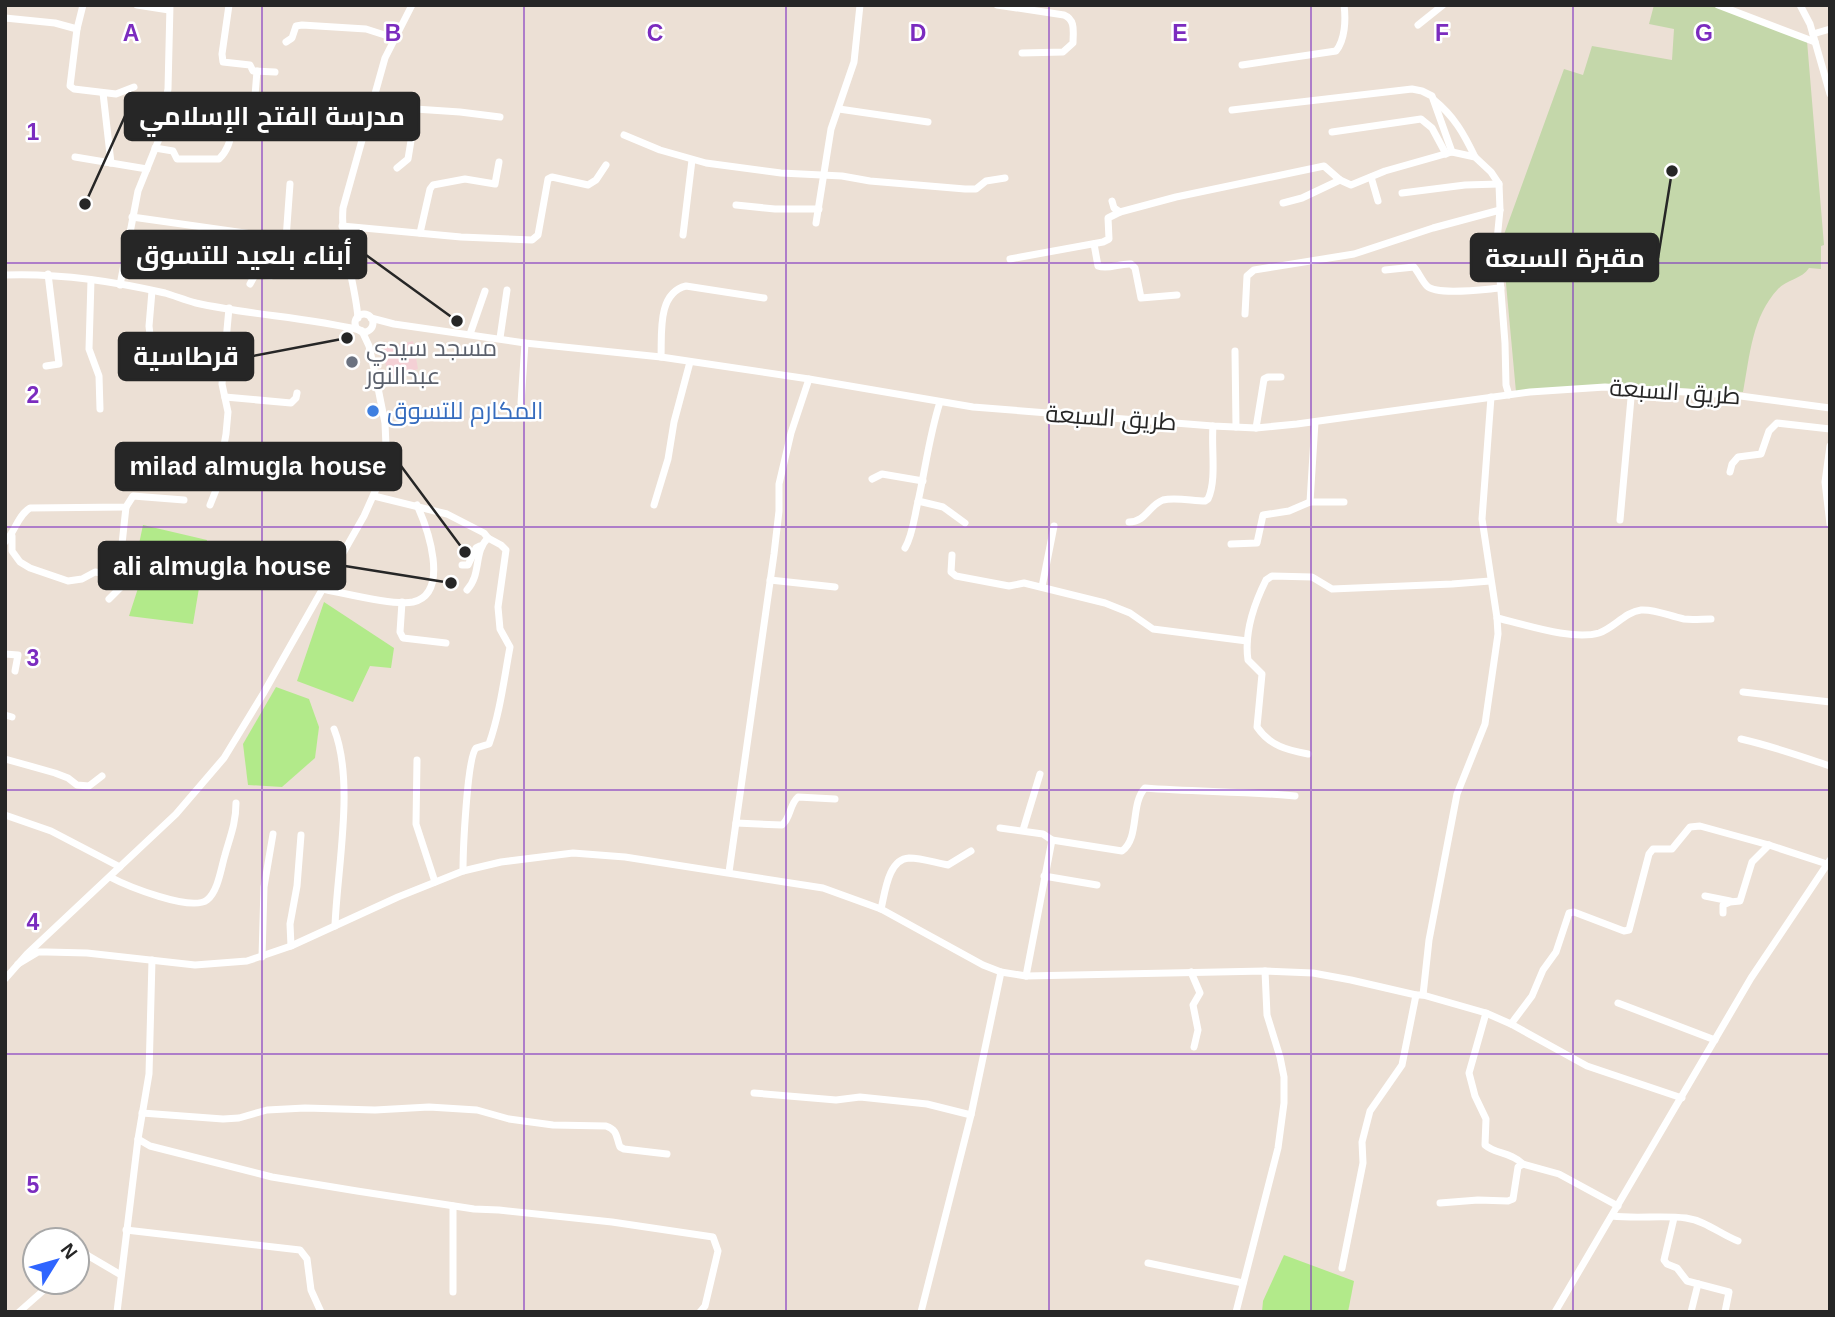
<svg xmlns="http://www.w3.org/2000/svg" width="1835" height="1317" viewBox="0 0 1835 1317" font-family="Arial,Cairo,sans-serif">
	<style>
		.medical { fill: #f4d0d5 }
		.green { fill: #b2ea8a }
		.cemetery { fill: #c4d7aa }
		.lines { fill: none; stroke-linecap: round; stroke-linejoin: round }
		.minor { stroke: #fff; stroke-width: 7 }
		.grid { fill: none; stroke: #7b2cbf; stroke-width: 2; stroke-opacity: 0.55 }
		.worship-dot { fill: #6b7280; stroke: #fff; stroke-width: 2.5 }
		.shop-dot { fill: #3f7fe0; stroke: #fff; stroke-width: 2.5 }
		.labels { text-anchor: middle; stroke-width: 5; stroke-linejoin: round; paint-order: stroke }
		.worship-label { font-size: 24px; fill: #5b616d; stroke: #fff; text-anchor: start }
		.street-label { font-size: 24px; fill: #262626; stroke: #fff }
		.shop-label { font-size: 24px; fill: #366cbe; stroke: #fff; text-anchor: start }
		.grid-label { font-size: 23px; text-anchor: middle; font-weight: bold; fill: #7b2cbf; stroke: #fff; stroke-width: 5; stroke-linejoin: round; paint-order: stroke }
		.leader { fill: none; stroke: #262626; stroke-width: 2.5 }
		.callout-dot { fill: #262626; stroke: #fff; stroke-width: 2.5 }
		.callout { fill: #262626; stroke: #262626; stroke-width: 2.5 }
		.callout-label { font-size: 26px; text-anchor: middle; font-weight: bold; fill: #fff }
	</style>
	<rect width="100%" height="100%" fill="#ece0d5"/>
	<polygon class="medical" points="413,341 418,369 389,378 382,349"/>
	<g class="green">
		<polygon points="143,525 207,540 193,624 129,616 151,548 139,544"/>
		<polygon points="324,602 394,648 391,668 370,666 353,702 297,681"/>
		<polygon points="276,687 309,699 319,727 315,758 282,787 248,785 243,744"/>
		<polygon points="1284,1255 1354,1281 1348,1312 1262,1312 1263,1301"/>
	</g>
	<path class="cemetery" d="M 1654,5 L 1712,5 L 1807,41 L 1824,245 L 1821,246 L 1821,269 L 1809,268 C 1802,279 1786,280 1778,289 C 1752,317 1750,355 1743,392 L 1628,385 L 1516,392 L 1502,240 L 1564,69 L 1583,75 L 1592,46 L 1672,60 L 1674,29 L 1649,24 Z"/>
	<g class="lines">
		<g class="minor">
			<polyline points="83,5 77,29 70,86 74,89 116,94 134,87"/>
			<polyline points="137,5 169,10"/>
			<polyline points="229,5 222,54 223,62 250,65 253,71 275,72"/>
			<path d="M 997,5 L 1064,15 C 1076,20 1073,32 1073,43 L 1063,52 L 1022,53"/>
			<polyline points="1718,5 1815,42"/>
			<polyline points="1800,5 1810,24 1830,94"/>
			<polyline points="5,18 55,23 77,29"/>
			<polyline points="1418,25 1443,5"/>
			<polyline points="1813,34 1830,29"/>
			<polyline points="286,42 292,38 296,26 302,25 366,29 394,38"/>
			<path d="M 1242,65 L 1336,51 C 1345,40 1346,20 1344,5"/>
			<polyline points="103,93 111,163"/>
			<path d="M 1434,100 C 1454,116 1464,134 1475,157"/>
			<polyline points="370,106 460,112 500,117"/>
			<polyline points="254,108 257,71"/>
			<polyline points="839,109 928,122"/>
			<polyline points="1232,110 1412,89 1422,91 1432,96 1452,152"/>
			<polyline points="1332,132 1421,119 1432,128 1446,154"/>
			<polyline points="624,135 660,150 706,163 781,173 842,176 870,181 965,189 976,189 986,181 1005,178"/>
			<path d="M 155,148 L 173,151 L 177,159 L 219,159 C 238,141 226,115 249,109 L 316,107 L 369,111"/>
			<polyline points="75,157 147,169"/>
			<polyline points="397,168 408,159 416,110"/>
			<polyline points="1371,177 1378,201"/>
			<polyline points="1402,193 1465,185 1499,184"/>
			<polyline points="1112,201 1114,208 1120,212 1176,197 1324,166 1340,180 1351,185 1385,171 1452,152 1475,157 1491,172 1499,184 1500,210 1497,240 1505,343 1506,385 1509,395"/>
			<polyline points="1283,203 1302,198 1340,180"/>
			<polyline points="736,205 775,209 819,209"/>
			<polyline points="132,217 344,247"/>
			<polyline points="816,223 831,129 854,62 860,5"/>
			<polyline points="342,226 461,237 532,240 538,235 548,179 552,177 588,185 596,180 606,165"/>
			<polyline points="420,233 430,189 433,185 465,179 495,184 499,162"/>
			<polyline points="683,235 692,160"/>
			<polyline points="286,239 290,184"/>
			<path d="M 1094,244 L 1098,266 C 1108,270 1120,263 1131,264 L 1135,268 L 1141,298 L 1177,295"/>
			<polyline points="1010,259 1103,242 1109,239 1108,218 1120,212"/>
			<path d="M 1385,270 L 1414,267 C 1419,273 1422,281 1427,286 C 1437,296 1486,289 1501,288"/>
			<path d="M 5,275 C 59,273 113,281 165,293 C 175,296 185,300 196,303 C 249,315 305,317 360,330"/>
			<polyline points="91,280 89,349 99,376 100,409"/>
			<polyline points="250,284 255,275 271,276 277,272 280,239"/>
			<polyline points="120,285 138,191 159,139 162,121 168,89 170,5"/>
			<polyline points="152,291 149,326 154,371"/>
			<polyline points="1245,314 1247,276 1254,270 1354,254 1433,228 1500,210"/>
			<circle cx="364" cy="323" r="9"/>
			<path d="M 358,318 C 355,280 340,246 343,208 L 385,58 L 412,5"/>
			<polyline points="371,318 394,324 525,343 661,357 809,379 973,407 1213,426 1256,428 1297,424 1530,392 1605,387 1733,395 1830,408"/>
			<polyline points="470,334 485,291"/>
			<polyline points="500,338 507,290"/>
			<polyline points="1235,351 1236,427"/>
			<path d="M 661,357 C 662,334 657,293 686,286 L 764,298"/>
			<polyline points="46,366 59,364 48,274"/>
			<polyline points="225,397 291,403 296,398 297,393"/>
			<polyline points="521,403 525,343"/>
			<polyline points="1315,422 1310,502 1344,502"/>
			<polyline points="1256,428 1264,379 1268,377 1281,377"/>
			<polyline points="1830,446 1825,482 1830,524"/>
			<polyline points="1730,472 1732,464 1738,457 1761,454 1769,431 1777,423 1830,429"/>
			<polyline points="872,479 882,474 923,481"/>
			<path d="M 374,496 L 447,514 L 484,533 L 488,538 C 473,552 482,574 467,590"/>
			<polyline points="918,501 943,507 965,523"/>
			<polyline points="210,505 216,490 226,434 228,412 222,384 229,308"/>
			<polyline points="654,505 668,459 674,422 690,362"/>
			<polyline points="1620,520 1632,387"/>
			<path d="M 1129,522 C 1146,522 1149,505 1163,500 C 1175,497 1193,501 1205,501 L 1208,499 C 1217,480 1211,448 1213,426"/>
			<polyline points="12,536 12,551 20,562 30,568 68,581 82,579 95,572 127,577"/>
			<path d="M 5,542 C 15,532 18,515 30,508 L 126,507 L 133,496 L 184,500"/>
			<polyline points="1231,544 1257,543 1263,515 1289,511 1310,502"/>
			<path d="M 905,548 C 912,536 914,520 917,506 C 925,472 929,436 940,402"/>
			<polyline points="246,553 287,560 308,555 336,565"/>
			<polyline points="952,555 951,572 956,576 1009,586 1024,583 1105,603 1130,613 1153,629 1247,641"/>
			<polyline points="462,565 468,565 476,548 480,546"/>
			<polyline points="770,580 835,587"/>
			<polyline points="1042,587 1054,526"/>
			<path d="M 322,589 C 344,593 394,606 413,602 C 451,593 427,527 417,505"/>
			<polyline points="109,599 124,584 134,549 122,544 126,507"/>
			<polyline points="402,602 400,632 403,638 446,643"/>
			<path d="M 1497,618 C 1524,624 1572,641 1599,633 C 1614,628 1625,612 1641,610 C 1656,609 1669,616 1684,619 C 1692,620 1702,619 1711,619"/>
			<polyline points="5,654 18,655 15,671"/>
			<polyline points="1743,692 1830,702"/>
			<polyline points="5,715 12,717"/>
			<path d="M 334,729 C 355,782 337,869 335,926"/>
			<path d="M 1741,739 C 1772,746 1800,756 1830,766"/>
			<path d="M 1308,754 C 1287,750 1270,746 1257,727 L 1262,674 L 1248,660 C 1244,633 1254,604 1266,580 L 1272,576 L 1312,577 L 1332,589 L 1452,584 L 1490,581"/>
			<polyline points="5,759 55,773 68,778 77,785 89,786 102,776"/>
			<polyline points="417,760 416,824 435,882"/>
			<polyline points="5,815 51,831 120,867"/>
			<path d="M 736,823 L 782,825 C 791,818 789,805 798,797 L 835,799"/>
			<path d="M 1000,828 L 1043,834 L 1052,840 L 1122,851 C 1140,838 1130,804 1145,788 C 1195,792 1245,791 1295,796"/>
			<polyline points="1023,830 1040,774"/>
			<path d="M 463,871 C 463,852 467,758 476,748 L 489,744 C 500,713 504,679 510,647 L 500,629 L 498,607 L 506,550 L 501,545 L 488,538"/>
			<polyline points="729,872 774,554 779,511 779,484 791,433 809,379"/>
			<polyline points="1044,876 1097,885"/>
			<path d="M 110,877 C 127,886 191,912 207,900 C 218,892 221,868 225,855 C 230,837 236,823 236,803"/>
			<polyline points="1705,896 1730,901"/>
			<path d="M 881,909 C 885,893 888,859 909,858 C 922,858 936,863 948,865 L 971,851"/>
			<polyline points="1723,913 1723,905 1730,902 1740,901 1752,862 1769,845"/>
			<polyline points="291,946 290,924 297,886 301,835"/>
			<polyline points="262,957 264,887 273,834"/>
			<polyline points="18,964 38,952 47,952 87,953 195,965 247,961 291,946 398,897 463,871 501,862 573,853 625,857 823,888 881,909 983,965 1001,972 1026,976 1265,971 1313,973 1351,980 1416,995 1423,995 1486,1013 1511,1024 1587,1066 1682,1098"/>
			<polyline points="1191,972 1200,993 1193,1005 1198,1030 1194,1047"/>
			<polyline points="1026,976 1052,840"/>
			<polyline points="5,979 27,954 176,814 224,758 263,694 364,516 381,478 386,446 385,423 377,383 369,346 362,331"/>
			<polyline points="1423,995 1429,940 1457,794 1485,724 1498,634 1497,618 1482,519 1491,397"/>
			<polyline points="1618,1003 1715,1040"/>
			<path d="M 1486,1013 L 1469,1073 L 1475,1096 L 1486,1119 L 1485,1145 C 1497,1155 1509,1151 1523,1164"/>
			<polyline points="1511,1024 1532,996 1543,970 1556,952 1569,913 1574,912 1624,931 1629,930 1649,854 1653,849 1672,849 1690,827 1700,826 1769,845 1827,864"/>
			<polyline points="754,1093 836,1100 860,1097 927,1104 971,1115"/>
			<path d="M 142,1113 L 223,1119 L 239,1118 L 267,1110 L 305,1108 L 375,1110 L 429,1107 L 477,1110 L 509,1119 L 553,1125 L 606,1126 C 618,1130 616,1137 620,1147 L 624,1149 L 667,1154"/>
			<polyline points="138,1139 150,1146 272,1177 357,1191 474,1209 499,1210 612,1222 713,1237 718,1251 705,1306 700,1312"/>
			<polyline points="1440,1203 1478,1200 1508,1201 1513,1199 1518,1167 1523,1164 1559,1174 1618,1206"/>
			<path d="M 1612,1216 C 1637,1219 1662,1215 1686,1218 C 1706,1221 1720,1234 1738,1241"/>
			<polyline points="1674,1218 1664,1260 1667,1264 1677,1268 1687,1281 1729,1292 1725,1312"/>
			<polyline points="126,1230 300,1250 307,1259 311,1290 321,1312"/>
			<polyline points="77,1261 87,1255 121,1275"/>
			<polyline points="1148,1263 1243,1283"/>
			<polyline points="1342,1268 1363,1163 1362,1142 1370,1111 1402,1065 1416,995"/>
			<polyline points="453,1292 453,1206"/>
			<polyline points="19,1312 53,1282"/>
			<polyline points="117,1312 138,1139 149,1074 152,960"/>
			<polyline points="921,1312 971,1115 1001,972"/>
			<polyline points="1236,1312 1278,1148 1284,1103 1284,1077 1280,1057 1267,1015 1265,971"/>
			<polyline points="1555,1312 1751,978 1830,860"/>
			<polyline points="1691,1312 1698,1284"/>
		</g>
	</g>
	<path class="grid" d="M 262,5 L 262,1312M 524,5 L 524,1312M 786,5 L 786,1312M 1049,5 L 1049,1312M 1311,5 L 1311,1312M 1573,5 L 1573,1312M 5,263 L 1830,263M 5,527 L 1830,527M 5,790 L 1830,790M 5,1054 L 1830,1054"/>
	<circle class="worship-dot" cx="352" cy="362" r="7"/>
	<circle class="shop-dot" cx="373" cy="411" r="7"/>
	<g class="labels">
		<g class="worship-label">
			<text x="366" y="356">مسجد سيدي<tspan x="366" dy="28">عبدالنور</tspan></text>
		</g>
		<g class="street-label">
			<text transform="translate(1675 392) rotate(4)" y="8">طريق السبعة</text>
			<text transform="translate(1111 418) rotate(4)" y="8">طريق السبعة</text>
		</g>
		<g class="shop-label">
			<text x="387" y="419">المكارم للتسوق</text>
		</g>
	</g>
	<g class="grid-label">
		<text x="131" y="41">A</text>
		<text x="393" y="41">B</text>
		<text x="655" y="41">C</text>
		<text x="918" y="41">D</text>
		<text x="1180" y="41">E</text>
		<text x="1442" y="41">F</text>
		<text x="1704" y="41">G</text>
		<text x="33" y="140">1</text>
		<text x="33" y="403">2</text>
		<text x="33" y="666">3</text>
		<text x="33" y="930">4</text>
		<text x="33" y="1193">5</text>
	</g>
	<path class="leader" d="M85 204L125 116M457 321L366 255M1672 171L1658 258M347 338L253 356M465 552L401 466M451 583L345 566"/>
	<g class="callout-dot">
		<circle cx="85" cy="204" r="7"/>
		<circle cx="457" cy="321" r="7"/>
		<circle cx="1672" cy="171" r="7"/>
		<circle cx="347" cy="338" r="7"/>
		<circle cx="465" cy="552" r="7"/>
		<circle cx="451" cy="583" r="7"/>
	</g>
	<g class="callout">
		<rect x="125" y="93" width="294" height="47" rx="7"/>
		<rect x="122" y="231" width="244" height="47" rx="7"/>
		<rect x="1471" y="234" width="187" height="47" rx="7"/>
		<rect x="119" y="333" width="134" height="47" rx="7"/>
		<rect x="116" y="443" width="285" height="47" rx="7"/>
		<rect x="99" y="542" width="246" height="47" rx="7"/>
	</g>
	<g class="callout-label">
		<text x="272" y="125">مدرسة الفتح الإسلامي</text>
		<text x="244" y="264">أبناء بلعيد للتسوق</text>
		<text x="1565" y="267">مقبرة السبعة</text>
		<text x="186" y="365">قرطاسية</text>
		<text x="258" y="475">milad almugla house</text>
		<text x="222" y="575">ali almugla house</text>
	</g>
	<rect width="1835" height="1317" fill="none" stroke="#262626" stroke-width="14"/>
	<g transform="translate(56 1261) rotate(53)"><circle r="33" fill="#ffffff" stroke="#a8a8a8" stroke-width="2"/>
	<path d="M0-5L12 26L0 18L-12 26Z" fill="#2f65ff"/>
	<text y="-10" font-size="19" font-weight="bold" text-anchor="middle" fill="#262626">N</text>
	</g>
</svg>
